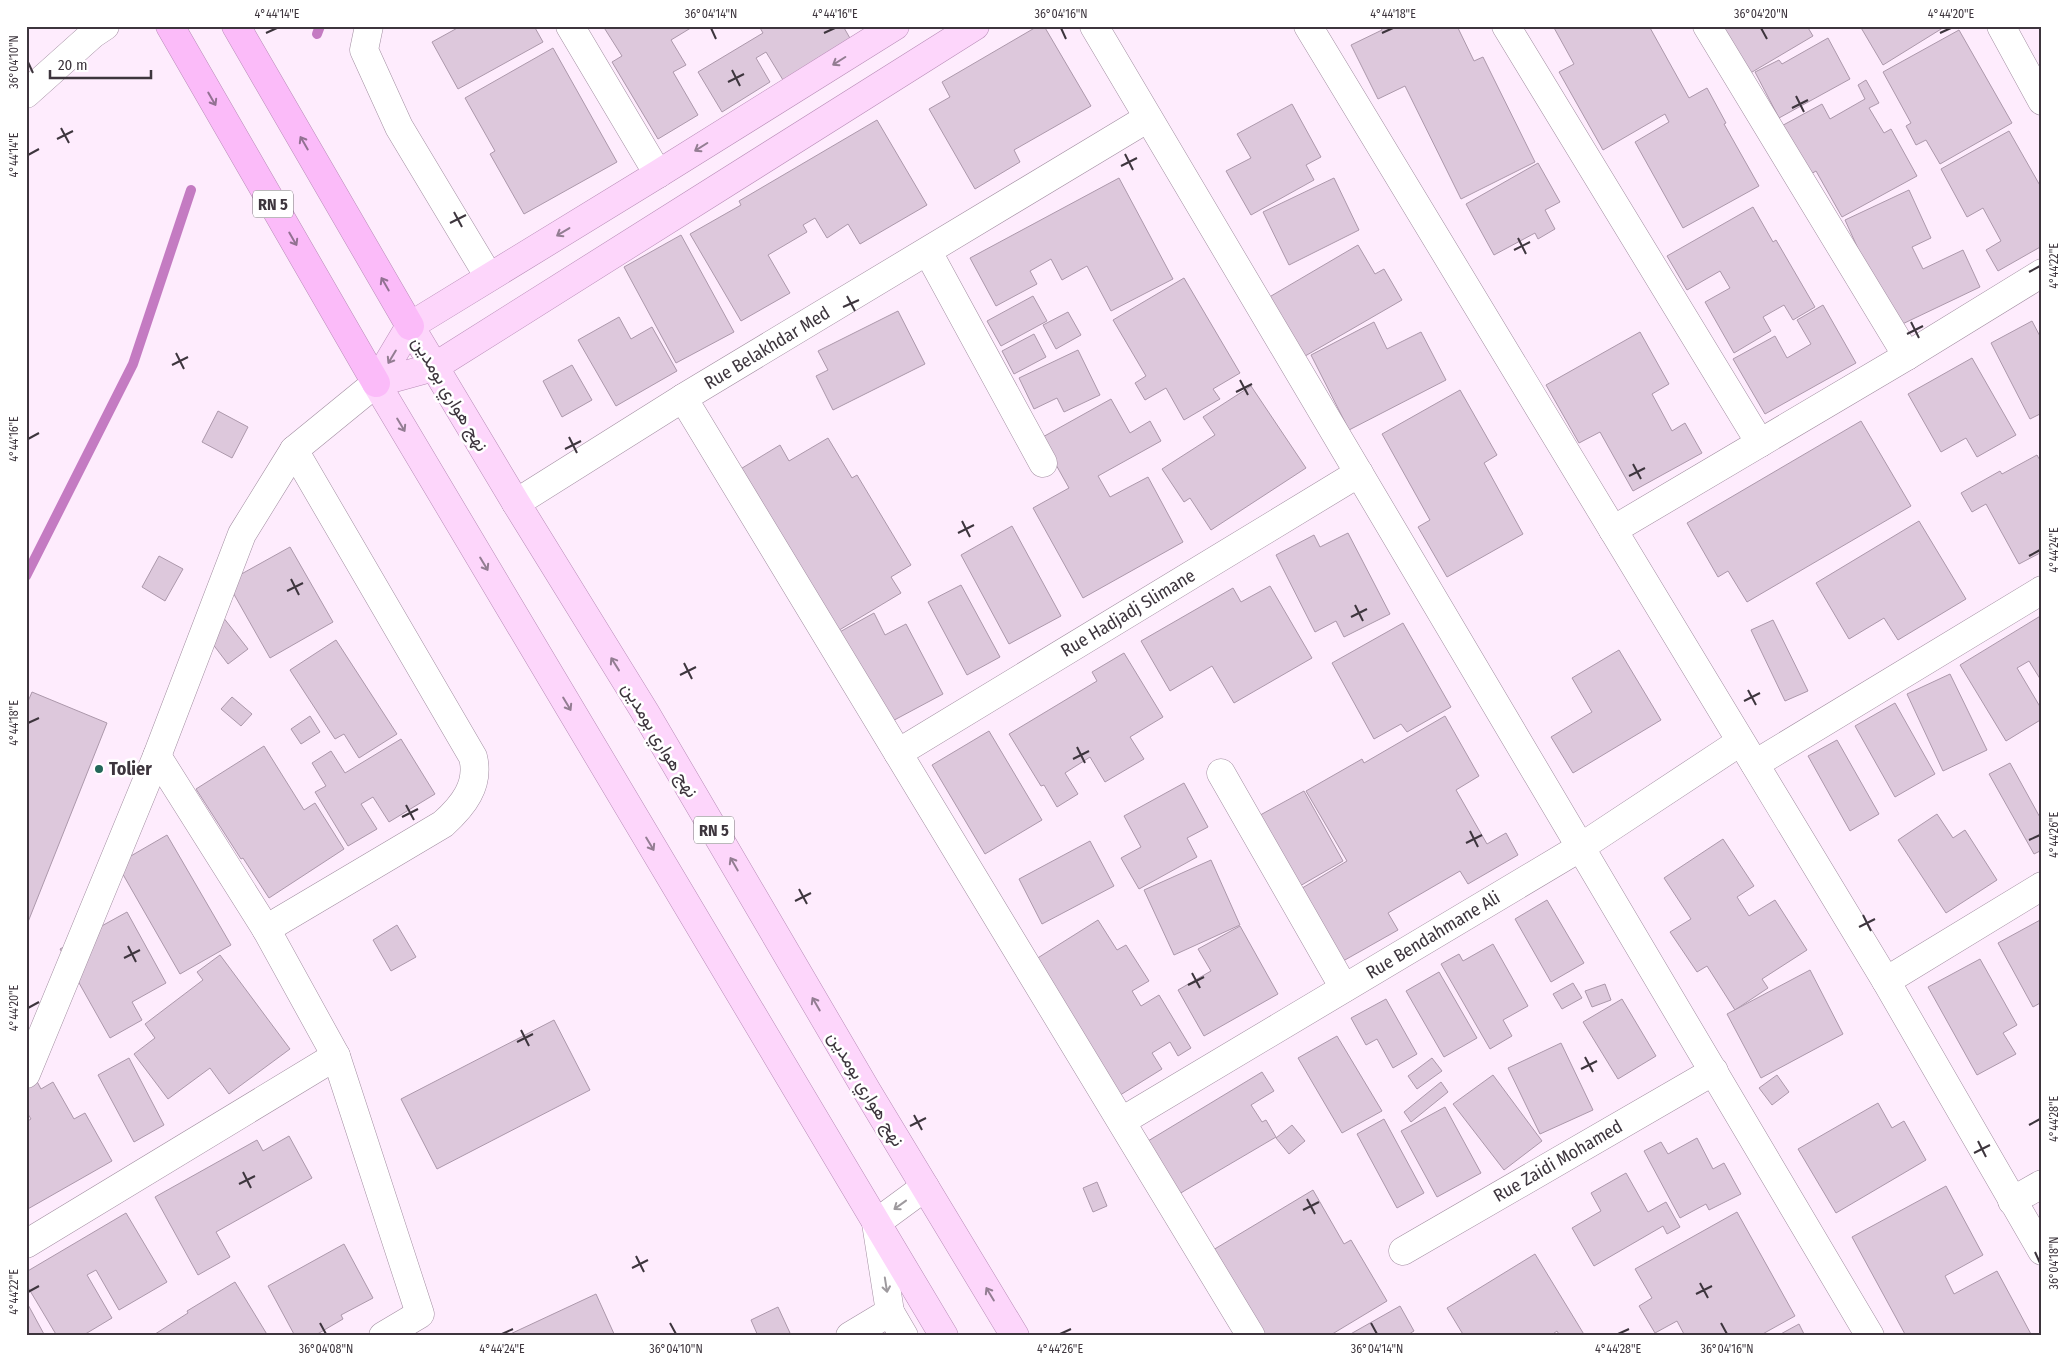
<svg xmlns="http://www.w3.org/2000/svg" width="2068" height="1362" viewBox="0 0 2068 1362" font-family="'Fira Sans Condensed',Vazirmatn,sans-serif">
	<style>
		.lines { fill: none; stroke-linecap: round; stroke-linejoin: round }
		.stream { stroke: #c47bc2; stroke-width: 10 }
		.building { fill: #ddc8dc; stroke: #ac98ab }
		.street-casing { stroke: #a28ea1; stroke-width: 29 }
		.secondary-casing { stroke: #a28ea1; stroke-width: 29 }
		.primary-casing { stroke: #b88cb7; stroke-width: 29 }
		.highway-casing { stroke: #b88cb7; stroke-width: 29 }
		.street { stroke: #fff; stroke-width: 28 }
		.secondary { stroke: #fff; stroke-width: 28 }
		.primary { stroke: #fdd6fb; stroke-width: 28 }
		.highway { stroke: #fbbbf9; stroke-width: 28 }
		.oneway { stroke: #937d92 }
		.oneway2 { stroke: #927192 }
		.oneway3 { stroke: #9e9a9e }
		.ticks { fill: none; stroke: #3d353d; stroke-width: 2 }
		.poi-dot { fill: #226759; stroke: #fff; stroke-width: 2 }
		.labels { text-anchor: middle; stroke-width: 5; stroke-linejoin: round; paint-order: stroke }
		.shield { fill: #fff; stroke: #777277; stroke-width: 1 }
		.shield-label { font-size: 16px; font-weight: bold; fill: #3d353d }
		.street-label { font-size: 18px; fill: #3d353d; stroke: #fff }
		.poi-label { font-size: 18px; font-weight: bold; fill: #3d353d; stroke: #fff; text-anchor: start }
		.neatline { fill: none; stroke: #3d353d; stroke-width: 2 }
		.ticks-label { font-size: 12px; text-anchor: middle; fill: #3d353d }
	</style>
	<rect width="100%" height="100%" fill="#feecfd"/>
	<g class="lines">
		<g class="stream">
			<polyline points="317,34 320,26"/>
			<polyline points="26,576 133,364 191,190"/>
		</g>
	</g>
	<g class="building">
		<polygon points="461,26 534,26 543,42 458,89 432,42"/>
		<polygon points="603,26 694,26 671,40 686,65 673,72 698,115 658,139 612,62 622,56"/>
		<polygon points="759,26 843,26 851,40 783,80 766,52 756,58 770,82 722,112 698,72 763,33"/>
		<polygon points="1038,26 1044,26 1091,106 1014,150 1020,162 975,189 929,109 950,97 942,82"/>
		<polygon points="1380,26 1457,26 1474,61 1483,57 1535,162 1461,199 1405,86 1378,99 1351,45 1382,30"/>
		<polygon points="1553,26 1649,26 1689,98 1707,88 1726,123 1724,124 1759,186 1683,228 1635,142 1669,122 1665,114 1603,150 1559,72 1574,64"/>
		<polygon points="1705,26 1807,26 1813,36 1737,81"/>
		<polygon points="1860,26 1946,26 1883,65"/>
		<polygon points="1959,30 2012,123 1940,164 1926,140 1916,145 1906,126 1911,123 1883,72"/>
		<polygon points="1828,38 1850,79 1779,118 1755,72 1779,60 1782,64"/>
		<polygon points="553,48 617,162 524,214 490,154 495,151 465,98"/>
		<polygon points="1866,80 1879,103 1869,108 1884,133 1891,129 1917,176 1842,217 1816,171 1804,178 1776,129 1822,104 1830,119 1865,99 1858,85"/>
		<polygon points="1292,104 1321,157 1306,165 1314,180 1251,215 1226,171 1251,158 1237,134"/>
		<polygon points="877,120 927,205 860,244 848,224 827,238 815,218 803,225 807,232 768,255 790,293 741,321 690,234 741,205 739,201"/>
		<polygon points="2009,131 2042,189 2042,246 1998,271 1986,250 2001,241 1983,208 1967,217 1941,169"/>
		<polygon points="1538,163 1560,202 1545,210 1555,229 1538,239 1535,233 1494,255 1466,204"/>
		<polygon points="1119,178 1173,279 1111,311 1087,266 1062,280 1051,259 1030,271 1037,284 996,306 970,258"/>
		<polygon points="1334,178 1359,230 1289,265 1263,212"/>
		<polygon points="1909,190 1931,238 1912,247 1923,269 1963,250 1980,287 1894,328 1845,220"/>
		<polygon points="1753,207 1773,242 1776,240 1815,307 1793,320 1784,305 1763,317 1771,331 1734,353 1705,302 1730,288 1720,271 1687,290 1667,256"/>
		<polygon points="681,235 734,332 676,363 624,267"/>
		<polygon points="1358,245 1375,274 1384,269 1402,300 1300,359 1266,299"/>
		<polygon points="1184,278 1240,373 1213,389 1220,399 1184,420 1166,388 1145,400 1135,383 1146,376 1113,320"/>
		<polygon points="1033,296 1047,321 1001,346 987,321"/>
		<polygon points="1823,305 1856,363 1765,414 1733,359 1775,336 1787,358 1811,344 1797,320"/>
		<polygon points="898,311 925,364 833,410 816,376 828,370 818,351"/>
		<polygon points="1068,312 1081,335 1056,349 1043,325"/>
		<polygon points="619,317 631,339 652,327 677,371 616,406 578,340"/>
		<polygon points="2032,321 2042,340 2042,413 2030,419 1991,343"/>
		<polygon points="1374,322 1387,349 1421,332 1446,380 1349,430 1311,355"/>
		<polygon points="1640,332 1669,384 1652,394 1672,431 1685,423 1702,453 1633,491 1600,432 1579,443 1546,385"/>
		<polygon points="1034,334 1046,357 1014,374 1002,351"/>
		<polygon points="1078,350 1100,395 1064,412 1057,398 1034,409 1019,378"/>
		<polygon points="1972,358 2016,435 1977,457 1966,438 1941,452 1908,394"/>
		<polygon points="572,365 592,400 562,417 543,381"/>
		<polygon points="1251,386 1306,468 1211,530 1190,498 1184,502 1162,469 1215,435 1203,417"/>
		<polygon points="1460,390 1497,455 1484,463 1523,534 1447,577 1418,527 1430,520 1382,434"/>
		<polygon points="1111,399 1130,433 1150,421 1161,441 1098,476 1110,497 1148,477 1183,542 1083,598 1033,508 1069,488 1041,438"/>
		<polygon points="218,411 248,427 232,458 202,442"/>
		<polygon points="1861,421 1911,506 1747,602 1728,571 1718,577 1687,523"/>
		<polygon points="828,438 852,478 857,475 911,565 891,577 901,593 831,635 734,473 780,445 789,461"/>
		<polygon points="2037,455 2042,464 2042,552 2019,564 1986,504 1972,512 1961,493 2000,471 2002,474"/>
		<polygon points="1919,521 1966,599 1898,640 1884,618 1849,639 1816,583"/>
		<polygon points="1012,526 1061,616 1009,644 961,555"/>
		<polygon points="1348,533 1390,614 1344,637 1336,621 1315,632 1276,555 1314,535 1320,547"/>
		<polygon points="290,547 333,622 270,658 227,582"/>
		<polygon points="159,556 183,569 165,601 142,587"/>
		<polygon points="961,585 1000,657 967,675 928,602"/>
		<polygon points="1270,586 1312,658 1234,703 1212,666 1170,691 1141,641 1233,588 1241,602"/>
		<polygon points="219,612 248,649 228,664 199,626"/>
		<polygon points="874,613 885,635 906,624 943,694 885,725 836,634"/>
		<polygon points="2042,615 2042,682 2029,661 2017,668 2042,710 2042,719 2006,741 1960,665"/>
		<polygon points="1773,620 1808,691 1785,701 1751,630"/>
		<polygon points="1403,623 1451,707 1407,732 1401,724 1374,739 1332,663"/>
		<polygon points="336,640 397,734 359,758 344,734 335,739 290,670"/>
		<polygon points="1619,650 1661,720 1573,773 1551,737 1592,712 1572,678"/>
		<polygon points="1124,653 1163,717 1130,737 1144,759 1105,782 1090,757 1065,773 1078,794 1057,807 1044,785 1041,786 1009,734 1097,681 1092,672"/>
		<polygon points="1950,674 1987,750 1943,771 1907,694"/>
		<polygon points="32,692 107,723 26,927 26,706"/>
		<polygon points="232,697 252,714 241,726 221,709"/>
		<polygon points="1895,703 1935,774 1895,797 1855,726"/>
		<polygon points="310,716 320,732 301,744 291,729"/>
		<polygon points="1445,716 1479,776 1456,790 1487,844 1506,833 1518,855 1468,884 1460,871 1388,913 1398,930 1336,965 1294,893 1347,861 1306,791 1362,759 1364,763"/>
		<polygon points="989,731 1042,820 985,854 932,765"/>
		<polygon points="401,739 435,794 389,822 373,797 361,804 377,829 348,846 315,792 326,786 312,763 331,751 345,773"/>
		<polygon points="1837,740 1879,814 1850,831 1808,756"/>
		<polygon points="264,746 304,810 315,803 344,849 269,898 243,858 241,859 196,789"/>
		<polygon points="2010,763 2042,821 2042,850 2034,854 1989,774"/>
		<polygon points="1184,783 1208,827 1187,838 1197,857 1139,889 1121,858 1141,847 1124,816"/>
		<polygon points="1304,791 1343,861 1293,890 1253,819"/>
		<polygon points="1937,814 1953,838 1965,830 1997,880 1946,913 1898,840"/>
		<polygon points="167,835 231,945 180,974 117,864"/>
		<polygon points="1723,839 1754,886 1737,897 1749,916 1775,900 1807,950 1762,979 1768,988 1735,1010 1707,966 1697,972 1670,932 1691,919 1664,878"/>
		<polygon points="1090,841 1114,886 1042,924 1019,879"/>
		<polygon points="1211,860 1240,925 1174,955 1144,890"/>
		<polygon points="1547,900 1584,963 1551,982 1515,919"/>
		<polygon points="127,912 166,983 132,1002 142,1020 110,1038 60,949"/>
		<polygon points="2042,919 2042,1002 2033,1007 1998,943"/>
		<polygon points="1098,920 1117,950 1126,945 1149,981 1132,991 1141,1006 1159,995 1191,1048 1178,1056 1170,1042 1152,1053 1162,1069 1101,1107 1017,971"/>
		<polygon points="397,925 416,957 391,971 373,940"/>
		<polygon points="1240,926 1278,994 1204,1036 1178,990 1211,971 1198,949"/>
		<polygon points="1493,944 1528,1006 1503,1020 1512,1036 1490,1049 1441,964 1459,954 1463,961"/>
		<polygon points="220,955 290,1049 229,1094 210,1068 168,1099 134,1054 155,1038 145,1024 203,980 197,972"/>
		<polygon points="1980,959 2017,1025 2003,1033 2016,1054 1977,1075 1928,987"/>
		<polygon points="1810,970 1843,1034 1761,1078 1727,1014"/>
		<polygon points="1439,972 1477,1038 1444,1057 1406,991"/>
		<polygon points="1573,983 1582,998 1562,1009 1553,994"/>
		<polygon points="1605,984 1611,1000 1592,1007 1585,991"/>
		<polygon points="1386,999 1417,1054 1393,1068 1377,1039 1366,1045 1351,1018"/>
		<polygon points="1622,999 1656,1056 1618,1079 1583,1022"/>
		<polygon points="554,1020 590,1090 437,1169 401,1099"/>
		<polygon points="1337,1036 1382,1111 1342,1133 1298,1058"/>
		<polygon points="1561,1043 1593,1110 1540,1134 1508,1068"/>
		<polygon points="129,1058 164,1125 134,1142 98,1075"/>
		<polygon points="1432,1058 1442,1071 1417,1089 1408,1076"/>
		<polygon points="1262,1072 1274,1091 1251,1105 1262,1122 1266,1120 1276,1137 1179,1194 1148,1141"/>
		<polygon points="33,1074 41,1089 53,1082 74,1119 85,1113 112,1161 26,1210 26,1122 31,1119 26,1111 26,1078"/>
		<polygon points="1493,1075 1542,1141 1504,1170 1453,1104"/>
		<polygon points="1777,1075 1789,1092 1772,1105 1759,1088"/>
		<polygon points="1441,1082 1448,1092 1411,1122 1404,1112"/>
		<polygon points="1878,1103 1892,1128 1904,1121 1926,1160 1836,1213 1798,1149"/>
		<polygon points="1445,1107 1481,1173 1437,1197 1401,1131"/>
		<polygon points="1384,1119 1424,1193 1397,1208 1357,1134"/>
		<polygon points="1292,1125 1305,1141 1289,1154 1276,1138"/>
		<polygon points="289,1136 312,1178 216,1232 230,1257 198,1275 155,1197 257,1140 263,1151"/>
		<polygon points="1697,1138 1713,1169 1724,1163 1741,1194 1709,1210 1706,1204 1680,1218 1644,1151 1661,1142 1668,1154"/>
		<polygon points="1626,1173 1648,1212 1666,1202 1680,1227 1667,1234 1663,1226 1594,1266 1572,1228 1601,1211 1591,1193"/>
		<polygon points="1097,1182 1107,1206 1093,1212 1083,1188"/>
		<polygon points="1946,1186 1983,1255 1945,1276 1954,1294 1997,1271 2032,1336 1906,1336 1852,1237"/>
		<polygon points="1313,1190 1344,1244 1351,1240 1387,1301 1329,1336 1251,1336 1203,1256"/>
		<polygon points="1737,1212 1795,1316 1759,1336 1685,1336 1677,1321 1655,1333 1639,1306 1652,1298 1635,1269"/>
		<polygon points="126,1213 167,1282 119,1310 96,1270 87,1275 112,1318 82,1336 57,1336 26,1284 26,1272"/>
		<polygon points="344,1244 373,1298 341,1315 343,1319 314,1336 295,1336 268,1286"/>
		<polygon points="1535,1254 1585,1336 1560,1336 1557,1331 1550,1336 1464,1336 1447,1308"/>
		<polygon points="235,1282 268,1336 152,1336 188,1313 187,1311"/>
		<polygon points="596,1294 615,1336 506,1336"/>
		<polygon points="26,1301 45,1336 26,1336"/>
		<polygon points="1400,1306 1414,1331 1406,1336 1347,1336"/>
		<polygon points="778,1307 790,1333 784,1336 758,1336 751,1320"/>
		<polygon points="1799,1324 1805,1336 1777,1336"/>
	</g>
	<g class="lines">
		<defs>
			<g id="street">
				<polyline points="369,26 364,50 399,127 489,277"/>
				<polyline points="570,26 658,174"/>
				<polyline points="1094,26 1870,1336"/>
				<polyline points="1308,26 1886,981 2042,1251"/>
				<polyline points="1506,26 1760,443"/>
				<polyline points="1707,26 1907,356"/>
				<polyline points="2001,26 2042,101"/>
				<polyline points="26,94 93,34 105,26"/>
				<polyline points="928,252 1043,463"/>
				<polyline points="683,398 1148,118"/>
				<polyline points="516,503 683,398 1251,1336"/>
				<polyline points="1613,530 1907,356 2042,273"/>
				<polyline points="898,753 1359,473"/>
				<polyline points="157,756 266,929 336,1056 420,1314 383,1336"/>
				<polyline points="1755,764 2042,590"/>
				<polyline points="1221,773 1344,988"/>
				<path d="M 266,929 L 443,824 C 463,806 480,785 473,757 L 294,450"/>
				<polyline points="1886,981 2042,886"/>
				<polyline points="1122,1121 1581,847 1740,742"/>
				<polyline points="2012,1201 2042,1184"/>
				<polyline points="26,1244 336,1056"/>
				<polyline points="1403,1251 1714,1071"/>
				<polyline points="890,1312 876,1223 925,1187"/>
				<polyline points="850,1336 890,1312 904,1336"/>
			</g>
			<polyline id="secondary" points="26,1074 157,756 242,534 294,450 376,383"/>
			<g id="primary">
				<polyline points="895,26 658,174 410,326 376,383 434,367 975,26"/>
				<polyline points="410,326 516,503 645,712 867,1091 1015,1336"/>
				<polyline points="376,383 944,1336"/>
			</g>
			<g id="highway">
				<polyline points="170,26 376,383"/>
				<polyline points="236,26 410,326"/>
			</g>
		</defs>
		<use href="#street" class="street-casing"/>
		<use href="#secondary" class="secondary-casing"/>
		<use href="#primary" class="primary-casing"/>
		<use href="#highway" class="highway-casing"/>
		<use href="#street" class="street"/>
		<use href="#secondary" class="secondary"/>
		<use href="#primary" class="primary"/>
		<use href="#highway" class="highway"/>
	</g>
	<defs><path id="oneway-shaft" d="M-6 0H5M1.5-3L5.5 0L1.5 3" fill="none" stroke-width="1.6" stroke-linecap="round" stroke-linejoin="round" transform="scale(1.25)"/></defs>
	<g class="oneway">
		<use href="#oneway-shaft" transform="translate(839 61) rotate(148)"/>
		<use href="#oneway-shaft" transform="translate(701 147) rotate(148)"/>
		<use href="#oneway-shaft" transform="translate(563 232) rotate(149)"/>
		<use href="#oneway-shaft" transform="translate(392 357) rotate(121)"/>
		<use href="#oneway-shaft" transform="translate(401 425) rotate(59)"/>
		<use href="#oneway-shaft" transform="translate(484 564) rotate(59)"/>
		<use href="#oneway-shaft" transform="translate(615 664) rotate(-122)"/>
		<use href="#oneway-shaft" transform="translate(567 704) rotate(59)"/>
		<use href="#oneway-shaft" transform="translate(650 844) rotate(59)"/>
		<use href="#oneway-shaft" transform="translate(734 864) rotate(-120)"/>
		<use href="#oneway-shaft" transform="translate(816 1004) rotate(-120)"/>
		<use href="#oneway-shaft" transform="translate(990 1294) rotate(-121)"/>
	</g>
	<g class="oneway2">
		<use href="#oneway-shaft" transform="translate(212 99) rotate(60)"/>
		<use href="#oneway-shaft" transform="translate(304 143) rotate(-120)"/>
		<use href="#oneway-shaft" transform="translate(293 239) rotate(60)"/>
		<use href="#oneway-shaft" transform="translate(385 284) rotate(-120)"/>
	</g>
	<g class="oneway3">
		<use href="#oneway-shaft" transform="translate(900 1205) rotate(144)"/>
		<use href="#oneway-shaft" transform="translate(886 1285) rotate(81)"/>
	</g>
	<path class="ticks" d="M 711,28 L 716,39M 1061,28 L 1066,39M 1761,28 L 1767,39M 266,33 L 277,28M 824,33 L 835,28M 1382,33 L 1393,28M 1940,33 L 1951,28M 28,62 L 33,73M 732,70 L 740,86M 728,82 L 744,74M 1796,96 L 1804,112M 1792,108 L 1808,100M 61,128 L 69,143M 57,139 L 73,131M 1125,154 L 1133,170M 28,155 L 39,149M 1121,166 L 1137,158M 454,212 L 462,227M 450,223 L 466,215M 1518,238 L 1526,254M 1514,250 L 1530,242M 2029,272 L 2040,266M 847,296 L 855,311M 843,307 L 859,300M 1911,322 L 1919,338M 1907,334 L 1923,326M 176,353 L 184,369M 172,365 L 188,357M 1240,380 L 1248,395M 1236,392 L 1252,384M 569,437 L 577,453M 28,439 L 39,433M 565,449 L 581,441M 1633,464 L 1641,479M 1629,476 L 1645,468M 962,521 L 970,537M 958,533 L 974,525M 2029,556 L 2040,550M 291,579 L 299,595M 287,591 L 303,583M 1355,605 L 1363,621M 1351,617 L 1367,609M 684,663 L 692,679M 680,675 L 696,667M 1748,690 L 1756,705M 1744,701 L 1760,693M 28,723 L 39,718M 1077,747 L 1085,763M 1073,759 L 1089,751M 406,805 L 414,820M 402,817 L 418,809M 1470,831 L 1478,847M 2029,840 L 2040,835M 1466,843 L 1482,835M 799,889 L 807,904M 795,901 L 811,893M 1863,915 L 1871,931M 1859,927 L 1875,919M 128,946 L 136,962M 124,958 L 140,950M 1192,973 L 1200,988M 1188,985 L 1204,977M 28,1008 L 39,1002M 521,1030 L 529,1046M 517,1042 L 533,1034M 1585,1057 L 1593,1072M 1581,1069 L 1597,1061M 914,1115 L 922,1130M 2029,1125 L 2040,1119M 910,1126 L 926,1118M 1978,1141 L 1986,1157M 1974,1153 L 1990,1145M 243,1172 L 251,1188M 239,1184 L 255,1176M 1307,1199 L 1315,1214M 1303,1210 L 1319,1202M 2035,1252 L 2040,1263M 636,1256 L 644,1272M 632,1268 L 648,1260M 1700,1283 L 1708,1298M 28,1292 L 39,1286M 1696,1294 L 1712,1286M 320,1323 L 326,1334M 670,1323 L 676,1334M 1371,1323 L 1377,1334M 1721,1323 L 1727,1334M 502,1334 L 513,1329M 1060,1334 L 1071,1329M 1618,1334 L 1629,1329"/>
	<circle class="poi-dot" cx="99" cy="769" r="5"/>
	<g class="labels">
		<g class="shield">
			<rect x="253" y="190.5" width="40" height="27" rx="4"/>
			<rect x="694" y="816.5" width="40" height="27" rx="4"/>
		</g>
		<g class="shield-label">
			<text x="273" y="210">RN 5</text>
			<text x="714" y="836">RN 5</text>
		</g>
		<g class="street-label">
			<text transform="translate(767 348) rotate(-31)" y="6">Rue Belakhdar Med</text>
			<text transform="translate(450 394) rotate(59)" y="6">نهج هواري بومدين</text>
			<text transform="translate(1128 613) rotate(-31)" y="6">Rue Hadjadj Slimane</text>
			<text transform="translate(660 740) rotate(59)" y="6">نهج هواري بومدين</text>
			<text transform="translate(1433 935) rotate(-31)" y="6">Rue Bendahmane Ali</text>
			<text transform="translate(866 1089) rotate(59)" y="6">نهج هواري بومدين</text>
			<text transform="translate(1558 1161) rotate(-30)" y="6">Rue Zaidi Mohamed</text>
		</g>
		<g class="poi-label">
			<text x="109" y="775">Tolier</text>
		</g>
	</g>
	<rect width="2068" height="1362" fill="none" stroke="#ffffff" stroke-width="55"/>
	<path d="M50 70v8h101v-8" fill="none" stroke="#3d353d" stroke-width="2.5"/>
	<text x="58" y="70" font-size="15" fill="#3d353d" stroke="#ffffff" stroke-width="4" paint-order="stroke">20 m</text>
	<rect x="28" y="28" width="2012" height="1306" class="neatline"/>
	<g class="ticks-label">
		<text x="277" y="18">4°44'14"E</text>
		<text x="711" y="18">36°04'14"N</text>
		<text x="835" y="18">4°44'16"E</text>
		<text x="1061" y="18">36°04'16"N</text>
		<text x="1393" y="18">4°44'18"E</text>
		<text x="1761" y="18">36°04'20"N</text>
		<text x="1951" y="18">4°44'20"E</text>
		<text transform="translate(14 62) rotate(-90)" y="4">36°04'10"N</text>
		<text transform="translate(14 155) rotate(-90)" y="4">4°44'14"E</text>
		<text transform="translate(2054 266) rotate(-90)" y="4">4°44'22"E</text>
		<text transform="translate(14 439) rotate(-90)" y="4">4°44'16"E</text>
		<text transform="translate(2054 550) rotate(-90)" y="4">4°44'24"E</text>
		<text transform="translate(14 723) rotate(-90)" y="4">4°44'18"E</text>
		<text transform="translate(2054 835) rotate(-90)" y="4">4°44'26"E</text>
		<text transform="translate(14 1008) rotate(-90)" y="4">4°44'20"E</text>
		<text transform="translate(2054 1119) rotate(-90)" y="4">4°44'28"E</text>
		<text transform="translate(2054 1263) rotate(-90)" y="4">36°04'18"N</text>
		<text transform="translate(14 1292) rotate(-90)" y="4">4°44'22"E</text>
		<text x="326" y="1353">36°04'08"N</text>
		<text x="502" y="1353">4°44'24"E</text>
		<text x="676" y="1353">36°04'10"N</text>
		<text x="1060" y="1353">4°44'26"E</text>
		<text x="1377" y="1353">36°04'14"N</text>
		<text x="1618" y="1353">4°44'28"E</text>
		<text x="1727" y="1353">36°04'16"N</text>
	</g>
</svg>
